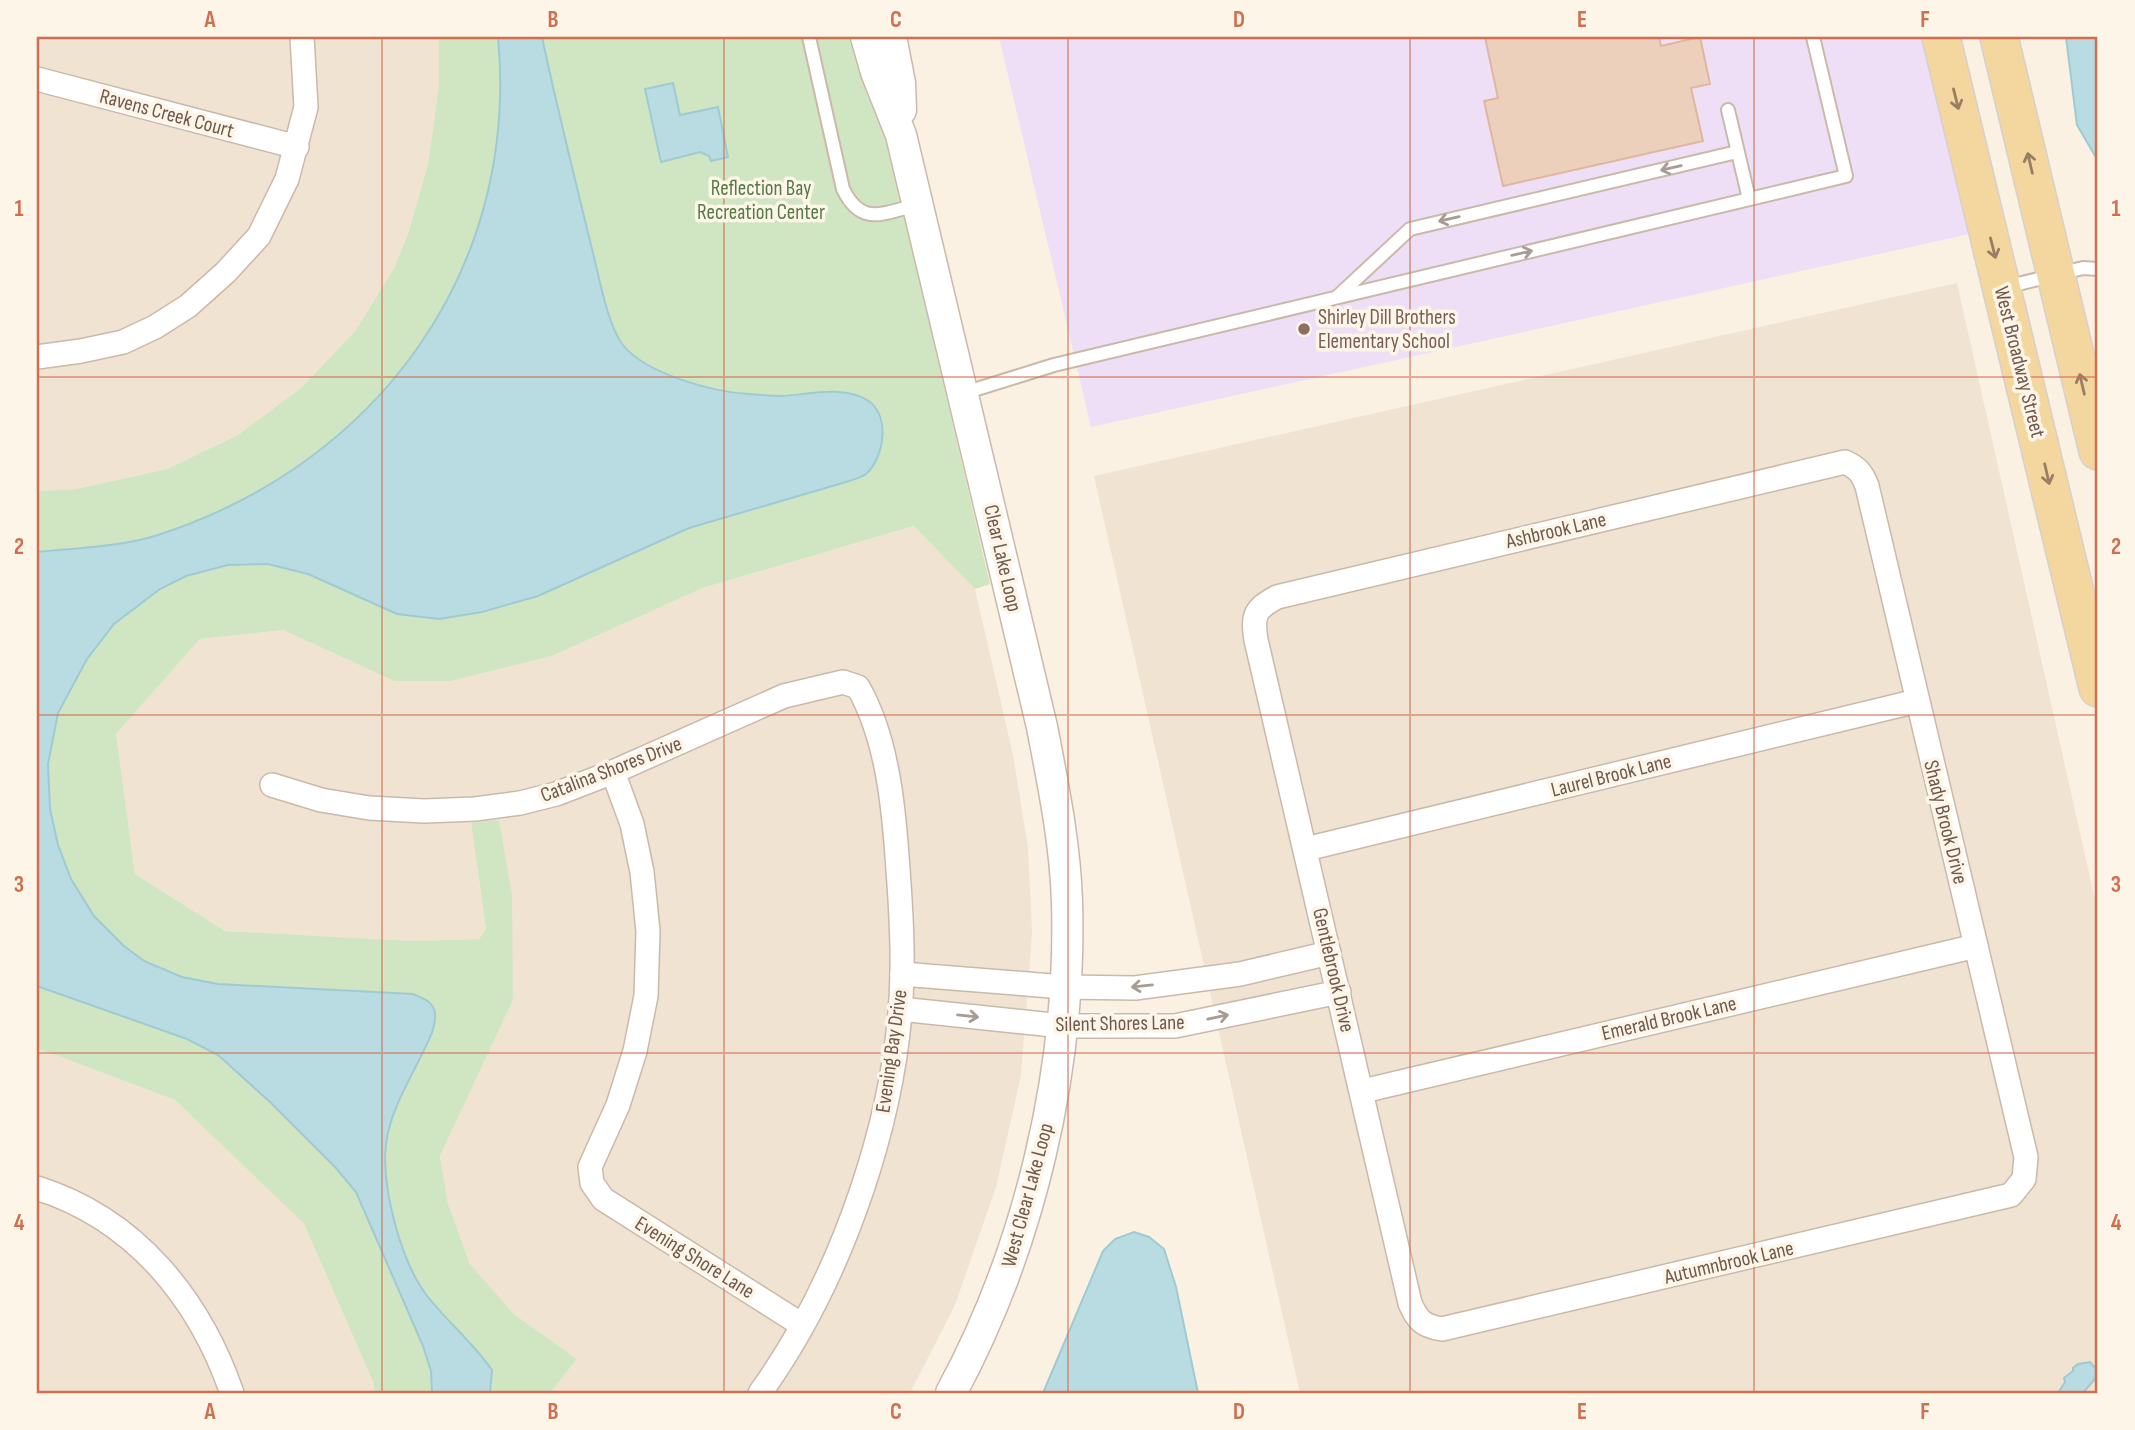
<svg xmlns="http://www.w3.org/2000/svg" width="2135" height="1430" viewBox="0 0 2135 1430" font-family="'Sofia Sans Condensed',sans-serif">
	<style>
		.residential { fill: #f1e3d1 }
		.education { fill: #eedff6 }
		.green { fill: #d0e6c2 }
		.water { fill: #b9dbe2; stroke: #a0cad3; stroke-width: 2 }
		.building { fill: #edd0bc; stroke: #dfb79e; stroke-width: 2 }
		.lines { fill: none; stroke-linecap: round; stroke-linejoin: round }
		.service-casing { stroke: #cab9aa; stroke-width: 16 }
		.minor-casing { stroke: #cab9aa; stroke-width: 26 }
		.tertiary-casing { stroke: #cab9aa; stroke-width: 33 }
		.primary-casing { stroke: #d7d0cd; stroke-width: 40 }
		.service { stroke: #fff; stroke-width: 12 }
		.minor { stroke: #fff; stroke-width: 23 }
		.tertiary { stroke: #fff; stroke-width: 30 }
		.primary { stroke: #f4d69f; stroke-width: 37 }
		.oneway { stroke: #987e64 }
		.oneway2 { stroke: #a99b93 }
		.grid { fill: none; stroke: #d06e50; stroke-width: 2; stroke-opacity: 0.55 }
		.education-dot { fill: #8d6e63; stroke: #fdf5e8; stroke-width: 2.5 }
		.labels { text-anchor: middle; stroke-width: 7; stroke-linejoin: round; paint-order: stroke }
		.street-label { font-size: 21px; fill: #70584b; stroke: #fdf5e8 }
		.park-label { font-size: 21px; fill: #557a47; stroke: #fdf5e8 }
		.education-label { font-size: 21px; fill: #785e54; stroke: #fdf5e8; text-anchor: start }
		.neatline { fill: none; stroke: #d06e50; stroke-width: 2.5 }
		.grid-label { font-size: 23px; text-anchor: middle; font-weight: bold; fill: #d06e50 }
	</style>
	<rect width="100%" height="100%" fill="#faf1e2"/>
	<g class="residential">
		<polygon points="37,37 439,37 439,85 428,164 408,234 394,268 356,330 301,388 238,435 167,469 76,489 37,491"/>
		<polygon points="1957,283 2098,913 2098,1393 1300,1393 1094,476"/>
		<polygon points="915,526 975,589 1013,755 1028,847 1032,933 1021,1075 996,1187 955,1305 910,1393 550,1393 577,1359 514,1314 470,1264 448,1204 440,1156 513,1000 499,820 471,824 486,929 479,939 413,941 225,931 135,874 116,734 200,639 283,630 394,681 552,656 703,588"/>
		<polygon points="37,1048 175,1100 304,1224 374,1384 374,1393 37,1393"/>
	</g>
	<polygon class="education" points="999,37 1932,37 1988,230 1091,427"/>
	<polygon class="green" points="439,37 856,37 885,133 990,584 975,589 914,526 703,588 552,656 450,681 394,681 283,630 200,639 116,734 135,874 225,931 413,941 479,939 486,929 471,823 499,820 512,895 513,1000 440,1156 448,1204 470,1264 514,1314 577,1359 550,1393 374,1393 374,1384 304,1224 175,1100 37,1048 37,491 76,489 167,469 238,435 301,388 356,330 394,268 408,234 428,164 439,85"/>
	<g class="water">
		<path d="M 498,37 L 542,37 C 557,108 575,179 592,249 C 599,275 607,325 623,345 C 646,374 713,392 749,394 C 760,395 770,396 781,396 C 807,395 847,384 870,402 C 890,418 884,458 866,474 C 861,478 852,480 846,482 L 689,528 L 538,596 L 482,612 L 439,619 L 397,614 L 308,574 L 268,564 L 228,565 L 186,576 L 160,589 L 114,624 L 87,659 L 58,713 L 48,764 L 50,809 L 58,845 L 71,879 L 94,916 L 124,946 L 144,961 L 182,977 L 218,984 L 413,994 C 423,998 434,1002 435,1014 C 436,1028 428,1042 422,1054 C 408,1083 390,1112 386,1144 C 381,1187 401,1263 428,1297 C 448,1322 473,1343 492,1370 L 490,1393 L 432,1393 L 431,1371 L 423,1346 L 356,1192 L 335,1167 L 270,1102 L 218,1055 L 187,1039 L 37,986 L 37,552 C 76,548 120,547 158,535 C 377,464 520,270 498,37 Z"/>
		<polygon points="2066,37 2098,37 2098,161 2077,125"/>
		<polygon points="673,83 680,115 718,107 728,157 711,161 709,156 700,152 661,162 645,89"/>
		<polygon points="1134,1232 1149,1237 1164,1249 1176,1287 1198,1393 1043,1393 1103,1251 1115,1239"/>
		<polygon points="2090,1362 2097,1370 2095,1379 2083,1393 2058,1393 2065,1382 2064,1378 2073,1371 2073,1368 2078,1364"/>
	</g>
	<polygon class="building" points="1485,37 1659,37 1661,46 1700,37 1710,84 1691,88 1703,141 1503,186 1484,101 1498,98"/>
	<g class="lines">
		<defs>
			<g id="service">
				<path d="M 809,37 L 843,189 C 862,228 884,212 918,205"/>
				<polyline points="1728,110 1749,199"/>
				<polyline points="2006,287 2083,268 2098,269"/>
				<polyline points="1337,297 1410,229 1737,152"/>
				<polyline points="964,393 1054,365 1846,176 1813,37"/>
			</g>
			<g id="minor">
				<polyline points="37,79 297,147"/>
				<polyline points="37,357 81,351 123,342 155,327 188,306 226,272 259,236 287,179 306,107 302,37"/>
				<path d="M 1845,462 C 1858,468 1862,473 1867,486 L 2026,1157 L 2024,1179 L 2011,1195 L 1442,1329 C 1423,1326 1417,1320 1410,1303 L 1256,640 C 1252,615 1255,609 1277,597 Z"/>
				<polyline points="613,772 632,824 642,872 648,931 646,996 635,1051 618,1105 590,1167 592,1183 603,1199 802,1325"/>
				<path d="M 272,785 L 321,800 L 369,808 L 424,811 L 475,809 L 520,803 L 556,794 L 613,772 L 784,696 L 843,682 L 858,687 C 886,736 893,800 897,856 C 900,895 903,933 902,972 C 900,1113 842,1279 760,1393"/>
				<polyline points="1306,849 1917,701"/>
				<polyline points="902,974 1064,987 1135,988 1240,974 1329,953"/>
				<polyline points="900,1009 1062,1026 1175,1026 1339,992"/>
				<polyline points="1363,1091 1976,946"/>
				<path d="M 37,1188 C 135,1219 199,1298 232,1393"/>
			</g>
			<g id="tertiary">
				<path d="M 866,37 L 876,72 L 901,135 L 1042,727 C 1053,784 1065,842 1067,901 C 1072,1068 1030,1247 951,1393"/>
				<polyline points="891,37 900,83 901,110"/>
			</g>
			<g id="primary">
				<polyline points="1941,37 2098,688"/>
				<polyline points="1999,37 2098,451"/>
			</g>
		</defs>
		<use href="#service" class="service-casing"/>
		<use href="#minor" class="minor-casing"/>
		<use href="#tertiary" class="tertiary-casing"/>
		<use href="#primary" class="primary-casing"/>
		<use href="#service" class="service"/>
		<use href="#minor" class="minor"/>
		<use href="#tertiary" class="tertiary"/>
		<use href="#primary" class="primary"/>
	</g>
	<defs><path id="oneway-shaft" d="M-6 0H5M1.5-3L5.5 0L1.5 3" fill="none" stroke-width="1.6" stroke-linecap="round" stroke-linejoin="round" transform="scale(1.75)"/></defs>
	<g class="oneway">
		<use href="#oneway-shaft" transform="translate(1956 99) rotate(76)"/>
		<use href="#oneway-shaft" transform="translate(2030 163) rotate(-103)"/>
		<use href="#oneway-shaft" transform="translate(1993 248) rotate(76)"/>
		<use href="#oneway-shaft" transform="translate(2082 384) rotate(-103)"/>
		<use href="#oneway-shaft" transform="translate(2047 474) rotate(77)"/>
	</g>
	<g class="oneway2">
		<use href="#oneway-shaft" transform="translate(1671 168) rotate(167)"/>
		<use href="#oneway-shaft" transform="translate(1449 219) rotate(167)"/>
		<use href="#oneway-shaft" transform="translate(1522 253) rotate(-13)"/>
		<use href="#oneway-shaft" transform="translate(1142 986) rotate(174)"/>
		<use href="#oneway-shaft" transform="translate(968 1016) rotate(6)"/>
		<use href="#oneway-shaft" transform="translate(1218 1017) rotate(-12)"/>
	</g>
	<path class="grid" d="M 382,37 L 382,1393M 724,37 L 724,1393M 1068,37 L 1068,1393M 1410,37 L 1410,1393M 1754,37 L 1754,1393M 37,377 L 2098,377M 37,715 L 2098,715M 37,1053 L 2098,1053"/>
	<circle class="education-dot" cx="1304" cy="329" r="7"/>
	<g class="labels">
		<g class="street-label">
			<text transform="translate(167 113) rotate(15)" y="7">Ravens Creek Court</text>
			<text transform="translate(2020 362) rotate(76)" y="7">West Broadway Street</text>
			<text transform="translate(1556 530) rotate(-13)" y="7">Ashbrook Lane</text>
			<text transform="translate(1003 558) rotate(77)" y="7">Clear Lake Loop</text>
			<text transform="translate(611 769) rotate(-21)" y="7">Catalina Shores Drive</text>
			<text transform="translate(1611 775) rotate(-14)" y="7">Laurel Brook Lane</text>
			<text transform="translate(1946 822) rotate(76)" y="7">Shady Brook Drive</text>
			<text transform="translate(1334 970) rotate(77)" y="7">Gentlebrook Drive</text>
			<text transform="translate(1669 1018) rotate(-13)" y="7">Emerald Brook Lane</text>
			<text transform="translate(1120 1023) rotate(-1)" y="7">Silent Shores Lane</text>
			<text transform="translate(891 1051) rotate(-82)" y="7">Evening Bay Drive</text>
			<text transform="translate(1027 1195) rotate(-75)" y="7">West Clear Lake Loop</text>
			<text transform="translate(695 1257) rotate(32)" y="7">Evening Shore Lane</text>
			<text transform="translate(1729 1262) rotate(-13)" y="7">Autumnbrook Lane</text>
		</g>
		<g class="park-label">
			<text x="761" y="195">Reflection Bay<tspan x="761" dy="24">Recreation Center</tspan></text>
		</g>
		<g class="education-label">
			<text x="1318" y="324">Shirley Dill Brothers<tspan x="1318" dy="24">Elementary School</tspan></text>
		</g>
	</g>
	<rect width="2135" height="1430" fill="none" stroke="#fdf5e8" stroke-width="77"/>
	<rect x="38" y="38" width="2058" height="1354" class="neatline"/>
	<g class="grid-label">
		<text x="210" y="27">A</text>
		<text x="553" y="27">B</text>
		<text x="896" y="27">C</text>
		<text x="1239" y="27">D</text>
		<text x="1582" y="27">E</text>
		<text x="1925" y="27">F</text>
		<text x="19" y="216">1</text>
		<text x="2116" y="216">1</text>
		<text x="19" y="554">2</text>
		<text x="2116" y="554">2</text>
		<text x="19" y="892">3</text>
		<text x="2116" y="892">3</text>
		<text x="19" y="1230">4</text>
		<text x="2116" y="1230">4</text>
		<text x="210" y="1419">A</text>
		<text x="553" y="1419">B</text>
		<text x="896" y="1419">C</text>
		<text x="1239" y="1419">D</text>
		<text x="1582" y="1419">E</text>
		<text x="1925" y="1419">F</text>
	</g>
</svg>
